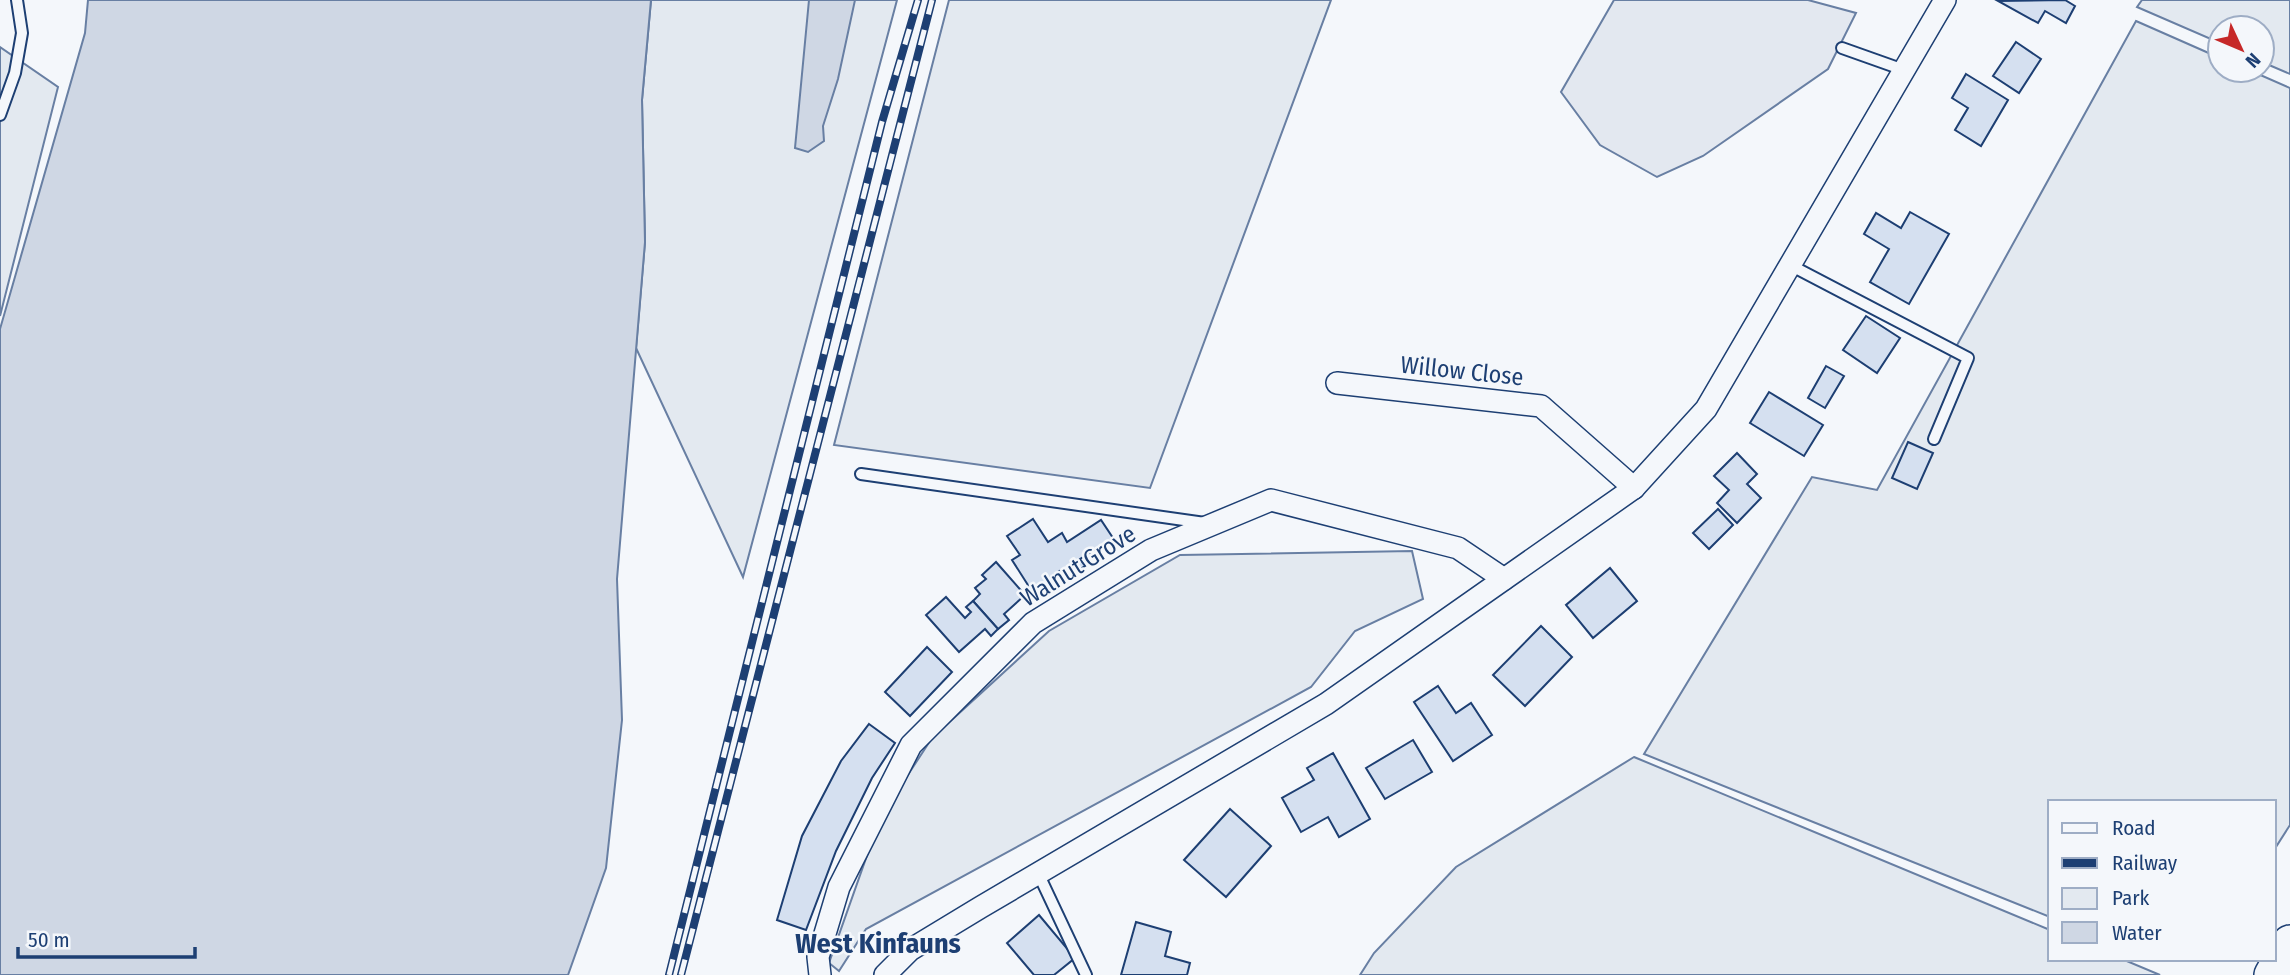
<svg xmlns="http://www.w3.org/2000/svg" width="2290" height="975" viewBox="0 0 2290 975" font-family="'Fira Sans Condensed',sans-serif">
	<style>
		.green { fill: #e3e9f0; stroke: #687fa3; stroke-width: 2 }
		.parking { fill: #e3e8f0; stroke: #687fa3; stroke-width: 2 }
		.water { fill: #cfd7e4; stroke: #687fa3; stroke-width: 2 }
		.building { fill: #d5e0f0; stroke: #1d3f73; stroke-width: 2 }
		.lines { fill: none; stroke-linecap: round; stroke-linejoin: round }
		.service-casing { stroke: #1d3f73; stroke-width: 14 }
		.minor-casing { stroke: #1d3f73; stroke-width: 24 }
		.trunk-casing { stroke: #1d3f73; stroke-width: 38 }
		.service { stroke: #f4f7fb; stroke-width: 10 }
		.minor { stroke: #f4f7fb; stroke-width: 21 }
		.trunk { stroke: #f4f7fb; stroke-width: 35 }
		.rail-casing { stroke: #1d3f73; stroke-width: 8 }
		.rail { stroke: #f4f7fb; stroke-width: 5; stroke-dasharray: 16; stroke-linecap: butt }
		.labels { text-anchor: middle; stroke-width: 5; stroke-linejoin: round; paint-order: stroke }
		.street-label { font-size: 24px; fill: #1d3f73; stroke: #f4f7fb }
		.quarter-label { font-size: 28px; font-weight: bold; fill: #1d3f73; stroke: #f4f7fb }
	</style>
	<rect width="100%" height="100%" fill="#f4f7fb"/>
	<g class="green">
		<polygon points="651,0 897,0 743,577 636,348 645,242 642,100"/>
		<polygon points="949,0 1331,0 1150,488 834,445"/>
		<polygon points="2142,0 2290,0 2290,74 2262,62 2262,28 2220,28 2220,43 2137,7"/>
		<polygon points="2136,21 2220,58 2220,70 2249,70 2290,88 2290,825 2274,850 2274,802 2050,802 2050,917 1644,754 1812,477 1877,490"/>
		<polygon points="0,47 58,87 0,316"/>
		<polygon points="1412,551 1423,599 1355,631 1311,687 866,929 839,971 829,963 881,816 932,738 1049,631 1180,555"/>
		<polygon points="1634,757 2050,930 2050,959 2122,959 2160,975 1360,975 1374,953 1456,867"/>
	</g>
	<polygon class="parking" points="1614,0 1808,0 1856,13 1828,69 1703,156 1657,177 1600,145 1561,92"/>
	<g class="water">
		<polygon points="88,0 651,0 642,100 645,242 617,579 622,720 606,868 568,975 0,975 0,329 85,33"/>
		<polygon points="809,0 855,0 838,79 823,126 824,141 808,152 795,148"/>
	</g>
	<g class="building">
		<polygon points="2065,0 2075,6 2066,23 2045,11 2038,23 1998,1"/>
		<polygon points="2016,42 2041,59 2019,93 1993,76"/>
		<polygon points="1966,74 2008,100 1981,146 1955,130 1968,108 1952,98"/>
		<polygon points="1910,212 1949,234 1909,304 1870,282 1889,249 1864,234 1876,213 1901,228"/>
		<polygon points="1866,316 1900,338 1877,373 1843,350"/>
		<polygon points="1826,366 1844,376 1825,408 1808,398"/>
		<polygon points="1769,392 1823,425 1804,456 1750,423"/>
		<polygon points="1908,442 1933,453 1917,489 1892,478"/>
		<polygon points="1737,453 1757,474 1747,484 1761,498 1737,523 1717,503 1729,490 1714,476"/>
		<polygon points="1718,509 1733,525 1709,549 1693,533"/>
		<polygon points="1033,519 1048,542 1062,533 1067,542 1101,520 1113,538 1080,559 1085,566 1066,578 1061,570 1048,578 1052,585 1035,596 1012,560 1020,555 1007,536"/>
		<polygon points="996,562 1025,595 1004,614 1009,620 998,629 973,601 980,594 975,588 986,579 982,575"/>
		<polygon points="1610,568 1637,601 1593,638 1566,605"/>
		<polygon points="946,597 965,618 971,612 966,607 973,601 998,629 991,636 985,629 959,652 926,615"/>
		<polygon points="1541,626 1572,657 1525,706 1493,675"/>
		<polygon points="927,647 952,672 910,716 885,692"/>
		<polygon points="1438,686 1456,713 1471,703 1492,735 1453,761 1414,702"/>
		<polygon points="869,724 895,743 872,778 836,851 806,930 777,920 802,836 841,761"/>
		<polygon points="1413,740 1432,772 1385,799 1366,768"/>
		<polygon points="1333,753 1370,819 1339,837 1328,817 1301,832 1282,798 1314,780 1307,768"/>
		<polygon points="1230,809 1271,846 1226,897 1184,860"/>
		<polygon points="1039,915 1075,958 1054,975 1034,975 1007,943"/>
		<polygon points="1136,922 1171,932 1165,956 1190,963 1187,975 1121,975"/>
	</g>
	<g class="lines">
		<defs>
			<g id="service">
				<polyline points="1842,48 1904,70"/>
				<polyline points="0,115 15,73 22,33 17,0"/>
				<polyline points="1790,265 1968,358 1934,439"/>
				<polyline points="861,474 1205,523"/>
				<polyline points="1038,873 1086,975"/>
			</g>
			<g id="minor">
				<polyline points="1337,383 1541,406 1634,488"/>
				<polyline points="820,975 818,957 839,887 911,745 1033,623 1151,550 1271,500 1458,548 1504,579"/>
				<polyline points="885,975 910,950 981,907 1326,704 1634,488 1706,409 1945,0"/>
			</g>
			<polyline id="trunk" points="2272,975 2290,943"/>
		</defs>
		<use href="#service" class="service-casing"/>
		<use href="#minor" class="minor-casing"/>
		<use href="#trunk" class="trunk-casing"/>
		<use href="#service" class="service"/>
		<use href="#minor" class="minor"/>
		<use href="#trunk" class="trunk"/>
		<defs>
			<g id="rail">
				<polyline points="669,975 882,122 918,0"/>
				<polyline points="681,975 932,0"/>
			</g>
		</defs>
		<use href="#rail" class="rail-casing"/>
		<use href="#rail" class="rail"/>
	</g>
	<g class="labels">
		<g class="street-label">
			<text transform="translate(1462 371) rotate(6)" y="8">Willow Close</text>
			<text transform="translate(1078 566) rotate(-32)" y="8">Walnut Grove</text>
		</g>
		<g class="quarter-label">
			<text x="878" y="953">West Kinfauns</text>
		</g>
	</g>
	<rect x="2048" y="800" width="228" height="161" fill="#f4f7fb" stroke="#9eadc5" stroke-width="2"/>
	<rect x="2062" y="823" width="35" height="10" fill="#f4f7fb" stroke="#9eadc5" stroke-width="2"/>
	<text x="2112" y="835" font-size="21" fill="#1d3f73">Road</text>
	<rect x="2062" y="858" width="35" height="10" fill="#1d3f73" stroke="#9eadc5" stroke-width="2"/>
	<text x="2112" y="870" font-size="21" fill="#1d3f73">Railway</text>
	<rect x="2062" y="888" width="35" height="21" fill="#e3e9f0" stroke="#9eadc5" stroke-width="2"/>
	<text x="2112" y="905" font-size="21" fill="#1d3f73">Park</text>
	<rect x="2062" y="922" width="35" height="21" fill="#cfd7e4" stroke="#9eadc5" stroke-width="2"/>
	<text x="2112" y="940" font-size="21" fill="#1d3f73">Water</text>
	<g transform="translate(2241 49) rotate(134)"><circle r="33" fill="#f4f7fb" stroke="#9eadc5" stroke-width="2"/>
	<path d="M0-5L12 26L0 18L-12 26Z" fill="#c62828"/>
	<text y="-10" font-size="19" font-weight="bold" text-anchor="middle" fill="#1d3f73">N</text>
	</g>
	<path d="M18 947v10h177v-10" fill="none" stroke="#1d3f73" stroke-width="3.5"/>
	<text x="28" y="947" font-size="21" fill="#1d3f73" stroke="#f4f7fb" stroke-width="5" paint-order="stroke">50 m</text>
</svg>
